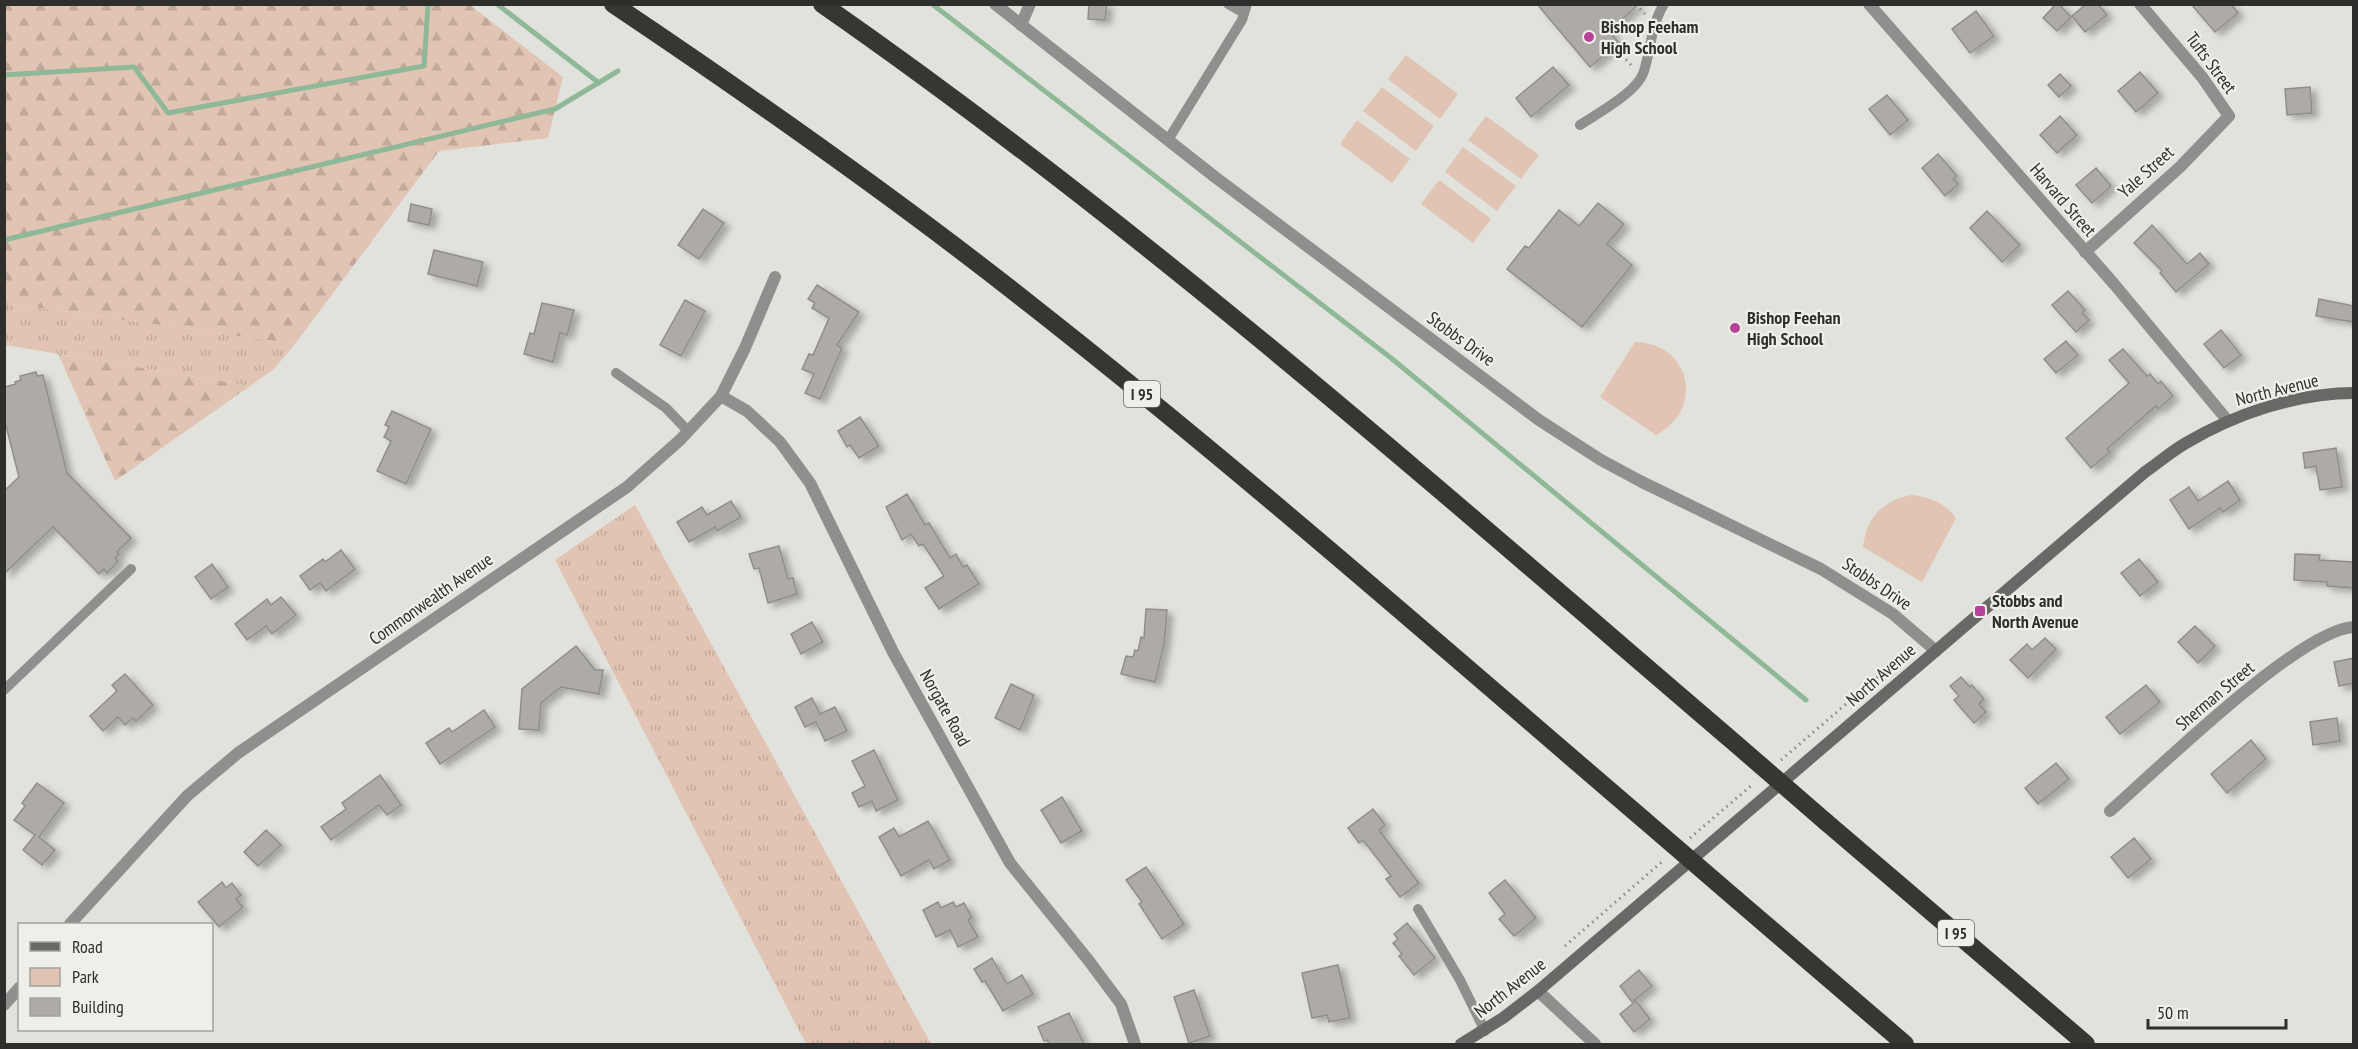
<svg xmlns="http://www.w3.org/2000/svg" width="2358" height="1049" viewBox="0 0 2358 1049" font-family="'PT Sans Narrow',sans-serif">
	<style>
		.grass { fill: url(#grass-tufts) }
		.forest { fill: url(#forest-firs) }
		.green { fill: #e1c4b3 }
		.lines { fill: none; stroke-linecap: round; stroke-linejoin: round }
		.stream { stroke: #8eb897; stroke-width: 5 }
		.building { fill: #aeaba7; stroke: #918e8a; stroke-width: 1.5; filter: url(#shadow) }
		.path { stroke: #888885; stroke-width: 3; stroke-dasharray: 1.5 4.5; stroke-linecap: butt }
		.lane { stroke: #8f908e; stroke-width: 10 }
		.street { stroke: #8f908e; stroke-width: 12 }
		.secondary { stroke: #686966; stroke-width: 12 }
		.highway { stroke: #353733; stroke-width: 18 }
		.highway-bridge { stroke: #353733; stroke-width: 18 }
		.poi-dot { fill: #b74299; stroke: #efefea; stroke-width: 2 }
		.labels { text-anchor: middle; stroke-width: 4.5; stroke-linejoin: round; paint-order: stroke }
		.shield { fill: #efefea; stroke: #686865; stroke-width: 1.5 }
		.shield-label { font-size: 16px; font-weight: bold; fill: #2e2e2c }
		.poi-label { font-size: 18px; font-weight: bold; fill: #2e2e2c; stroke: #efefea; text-anchor: start }
		.street-label { font-size: 18px; fill: #2e2e2c; stroke: #efefea }
	</style>
	<defs>
		<pattern id="grass-tufts" width="24" height="20" patternUnits="userSpaceOnUse" patternTransform="scale(1.5)"><rect width="24" height="20" fill="#e1c4b3"/><path d="M3 7l-1-3M5 7V3M7 7l1-3M15 17l-1-3M17 17v-4M19 17l1-3" fill="none" stroke="#c1a99a"/></pattern>
		<pattern id="forest-firs" width="22" height="20" patternUnits="userSpaceOnUse" patternTransform="scale(1.5)"><rect width="22" height="20" fill="#e1c4b3"/><path d="M5 1l3.5 6h-7zM16 11l3.5 6h-7z" fill="#c1a99a"/></pattern>
		<filter id="shadow"><feDropShadow dx="6" dy="4" stdDeviation="3" flood-color="#0004"/></filter>
	</defs>
	<rect width="100%" height="100%" fill="#e2e2dd"/>
	<g class="grass">
		<polygon points="5,303 295,344 274,369 250,386 5,345"/>
		<polygon points="635,505 931,1044 806,1044 555,560"/>
	</g>
	<g class="forest">
		<polygon points="5,4 470,5 563,77 548,138 439,151 295,344 5,303"/>
		<polygon points="58,354 250,386 115,481"/>
	</g>
	<g class="green">
		<polygon points="1406,55 1458,94 1440,119 1388,79"/>
		<polygon points="1382,87 1434,126 1416,151 1363,111"/>
		<polygon points="1486,116 1539,155 1521,179 1468,140"/>
		<polygon points="1357,120 1410,159 1392,183 1340,144"/>
		<polygon points="1463,147 1516,186 1497,211 1445,172"/>
		<polygon points="1439,180 1491,219 1473,243 1421,204"/>
		<path d="M 1635,342 C 1691,343 1705,410 1656,435 L 1600,397 Z"/>
		<path d="M 1912,495 C 1931,497 1944,503 1956,518 L 1922,582 L 1863,547 C 1866,518 1883,500 1912,495 Z"/>
	</g>
	<g class="lines">
		<g class="stream">
			<polyline points="497,4 599,83"/>
			<polyline points="932,4 1391,358 1806,700"/>
			<polyline points="4,75 134,67 168,113 424,66 428,4"/>
			<polyline points="4,240 555,109 618,71"/>
		</g>
	</g>
	<g class="building">
		<polygon points="1089,4 1107,4 1105,20 1088,19"/>
		<polygon points="1537,4 1639,4 1609,31 1619,43 1590,67"/>
		<polygon points="2056,4 2059,4 2071,17 2057,31 2043,18"/>
		<polygon points="2086,4 2098,4 2107,15 2085,32 2072,16"/>
		<polygon points="2191,4 2231,4 2238,13 2215,32"/>
		<polygon points="1976,11 1994,36 1970,53 1952,29"/>
		<polygon points="1553,67 1569,85 1531,117 1516,98"/>
		<polygon points="2140,72 2158,93 2136,112 2118,91"/>
		<polygon points="2060,74 2071,86 2059,97 2048,85"/>
		<polygon points="2310,87 2312,113 2287,115 2285,89"/>
		<polygon points="1887,95 1908,120 1890,135 1869,109"/>
		<polygon points="2060,116 2077,135 2057,153 2040,135"/>
		<polygon points="1938,154 1957,176 1953,179 1958,184 1945,196 1922,168"/>
		<polygon points="2096,168 2111,186 2092,203 2076,185"/>
		<polygon points="1598,203 1624,224 1607,244 1632,265 1582,327 1507,269 1525,246 1529,248 1559,210 1579,226"/>
		<polygon points="411,204 432,209 429,225 408,221"/>
		<polygon points="703,209 724,223 699,259 678,245"/>
		<polygon points="1987,211 2020,245 2002,262 1970,228"/>
		<polygon points="2152,225 2187,264 2200,253 2209,264 2176,292 2160,273 2162,271 2134,243"/>
		<polygon points="434,250 483,262 477,286 428,274"/>
		<polygon points="817,285 859,312 837,345 842,348 820,399 805,393 814,374 802,369 809,354 813,355 829,318 812,308 815,303 808,299"/>
		<polygon points="2068,291 2085,310 2082,313 2089,320 2076,332 2052,305"/>
		<polygon points="2319,299 2354,306 2354,322 2316,316"/>
		<polygon points="685,300 705,311 681,356 660,345"/>
		<polygon points="542,303 574,310 567,335 560,333 553,362 524,354 530,333 534,334"/>
		<polygon points="2221,330 2241,355 2224,368 2204,344"/>
		<polygon points="2066,341 2078,355 2056,373 2044,359"/>
		<polygon points="2123,349 2147,376 2150,374 2158,384 2161,381 2173,396 2158,409 2156,406 2107,449 2110,452 2091,468 2066,438 2129,383 2109,360"/>
		<polygon points="36,372 37,376 43,375 67,473 131,538 117,552 119,554 115,558 118,561 107,573 104,569 99,574 53,527 4,574 4,491 19,477 4,418 4,387 16,384 15,382 21,380 20,376"/>
		<polygon points="392,411 431,429 406,484 377,471 391,441 384,437 389,427 385,425"/>
		<polygon points="860,417 879,446 859,458 850,445 847,447 838,431"/>
		<polygon points="2336,448 2342,487 2320,490 2316,466 2305,468 2303,453"/>
		<polygon points="2228,481 2240,500 2223,512 2220,508 2189,529 2170,500 2189,487 2198,501"/>
		<polygon points="907,494 925,525 929,523 950,558 956,554 963,567 967,565 979,584 939,609 925,588 944,576 923,544 919,546 911,534 902,540 886,507"/>
		<polygon points="731,501 741,517 717,531 715,527 689,542 677,522 702,507 707,515"/>
		<polygon points="779,546 788,579 793,578 797,594 768,603 759,568 754,569 749,554"/>
		<polygon points="341,550 355,569 326,591 320,583 310,590 300,576 323,559 325,562"/>
		<polygon points="2295,554 2320,555 2319,560 2354,562 2354,588 2327,586 2327,582 2294,580"/>
		<polygon points="2139,559 2158,582 2140,596 2121,573"/>
		<polygon points="212,564 228,587 211,599 195,577"/>
		<polygon points="281,597 296,615 272,634 266,626 247,640 235,624 267,599 271,605"/>
		<polygon points="1146,609 1167,610 1164,644 1155,682 1121,674 1126,656 1133,657 1135,650 1138,651 1141,637 1144,638"/>
		<polygon points="812,622 823,642 801,654 791,634"/>
		<polygon points="2195,626 2215,646 2198,663 2178,642"/>
		<polygon points="2045,638 2056,649 2028,678 2010,660 2027,644 2032,650"/>
		<polygon points="576,646 595,670 603,670 599,694 561,687 541,703 539,730 519,729 522,689"/>
		<polygon points="2354,658 2354,683 2339,686 2334,662"/>
		<polygon points="125,674 153,705 136,721 133,718 125,725 118,717 103,731 90,716 117,691 112,685"/>
		<polygon points="1961,677 1970,687 1972,685 1984,699 1979,704 1986,712 1974,723 1954,700 1959,696 1950,686"/>
		<polygon points="1011,684 1034,695 1020,730 995,718"/>
		<polygon points="2146,685 2160,702 2120,734 2106,717"/>
		<polygon points="812,698 820,714 835,707 847,731 825,741 816,722 805,727 795,707"/>
		<polygon points="484,710 495,727 440,764 426,743 449,728 452,732"/>
		<polygon points="2337,718 2340,741 2313,745 2310,722"/>
		<polygon points="2251,740 2266,759 2227,793 2211,774"/>
		<polygon points="874,750 898,800 876,811 872,801 859,807 852,793 865,786 852,761"/>
		<polygon points="2056,763 2069,779 2038,804 2025,788"/>
		<polygon points="380,775 401,805 387,815 379,805 331,840 321,827 346,809 342,803"/>
		<polygon points="37,783 64,803 39,837 55,850 42,865 23,850 35,835 14,820 25,806 22,803"/>
		<polygon points="1062,797 1082,831 1061,843 1041,810"/>
		<polygon points="1373,809 1385,825 1379,830 1419,883 1400,897 1386,879 1391,876 1363,840 1359,843 1348,828"/>
		<polygon points="928,821 950,860 934,869 929,860 901,876 879,837 894,828 899,837"/>
		<polygon points="266,830 281,845 258,866 244,852"/>
		<polygon points="2134,838 2151,859 2128,878 2111,857"/>
		<polygon points="1146,867 1184,924 1162,939 1139,904 1142,902 1126,880"/>
		<polygon points="1505,880 1536,918 1514,936 1499,919 1505,914 1489,893"/>
		<polygon points="222,882 226,888 232,883 241,895 236,899 243,907 219,927 198,902"/>
		<polygon points="938,902 941,908 953,902 956,907 964,903 972,918 968,920 978,937 958,947 950,930 936,937 923,910"/>
		<polygon points="1407,923 1435,958 1414,975 1399,956 1402,954 1393,943 1398,939 1394,934"/>
		<polygon points="992,958 1007,984 1022,975 1033,994 1003,1011 985,981 982,982 974,969"/>
		<polygon points="1338,965 1350,1018 1329,1022 1327,1015 1312,1018 1302,973"/>
		<polygon points="1639,970 1652,986 1632,1002 1620,986"/>
		<polygon points="1194,990 1210,1036 1189,1043 1174,997"/>
		<polygon points="1636,1001 1650,1019 1634,1032 1620,1014"/>
		<polygon points="1069,1013 1084,1044 1049,1044 1047,1040 1044,1041 1038,1027"/>
	</g>
	<g class="lines">
		<g class="path">
			<polyline points="1636,4 1645,14"/>
			<polyline points="1614,46 1631,65"/>
			<polyline points="1781,760 1881,674 1886,672"/>
			<polyline points="1690,838 1753,784"/>
			<polyline points="1565,946 1664,860"/>
		</g>
		<g class="lane">
			<polyline points="1228,4 1244,13"/>
			<path d="M 1580,125 C 1598,113 1638,92 1644,71 C 1651,49 1651,25 1664,4"/>
			<polyline points="1168,140 1242,20 1247,4"/>
			<polyline points="616,373 666,408 688,431"/>
			<polyline points="4,690 131,569"/>
			<polyline points="1418,909 1460,980 1485,1031"/>
		</g>
		<g class="street">
			<polyline points="995,4 1215,177 1539,420 1601,460 1642,482 1821,569 1893,614 1936,651"/>
			<polyline points="1869,4 2114,284 2228,421"/>
			<polyline points="1021,25 1030,4"/>
			<polyline points="2085,252 2180,167 2229,116 2202,77 2140,4"/>
			<polyline points="721,396 747,411 780,442 810,483 893,652 1010,863 1089,961 1121,1004 1135,1044"/>
			<path d="M 2110,811 C 2156,771 2300,629 2354,627"/>
			<polyline points="70,924 187,796 238,753 627,487 680,440 721,396 745,348 775,277"/>
			<polyline points="1538,991 1595,1044"/>
			<polyline points="4,1005 20,987"/>
		</g>
		<path class="secondary" d="M 1461,1044 L 1503,1018 L 1538,991 L 2145,472 C 2158,463 2172,451 2186,443 C 2235,414 2296,393 2354,393"/>
		<g class="highway">
			<path d="M 613,4 C 756,100 897,199 1031,305 C 1241,470 1441,646 1643,819"/>
			<path d="M 822,4 C 1144,228 1438,489 1736,744"/>
			<polyline points="1826,822 2086,1044"/>
			<polyline points="1737,900 1905,1044"/>
		</g>
		<g class="highway-bridge">
			<polyline points="1736,744 1826,822"/>
			<polyline points="1643,819 1737,900"/>
		</g>
	</g>
	<g class="poi-dot">
		<circle cx="1589" cy="37" r="6"/>
		<circle cx="1735" cy="328" r="6"/>
		<rect x="1974" y="605" width="12" height="12" rx="3"/>
	</g>
	<g class="labels">
		<g class="shield">
			<rect x="1124" y="381" width="36" height="26" rx="4.5"/>
			<rect x="1938" y="920" width="36" height="26" rx="4.5"/>
		</g>
		<g class="shield-label">
			<text x="1142" y="400">I 95</text>
			<text x="1956" y="939">I 95</text>
		</g>
		<g class="poi-label">
			<text x="1601" y="33">Bishop Feeham<tspan x="1601" dy="21">High School</tspan></text>
			<text x="1747" y="324">Bishop Feehan<tspan x="1747" dy="21">High School</tspan></text>
			<text x="1992" y="607">Stobbs and<tspan x="1992" dy="21">North Avenue</tspan></text>
		</g>
		<g class="street-label">
			<text transform="translate(2211 63) rotate(53)" y="6">Tufts Street</text>
			<text transform="translate(2146 172) rotate(-42)" y="6">Yale Street</text>
			<text transform="translate(2063 200) rotate(49)" y="6">Harvard Street</text>
			<text transform="translate(1461 339) rotate(36)" y="6">Stobbs Drive</text>
			<text transform="translate(2277 390) rotate(-14)" y="6">North Avenue</text>
			<text transform="translate(1877 584) rotate(34)" y="6">Stobbs Drive</text>
			<text transform="translate(431 599) rotate(-35)" y="6">Commonwealth Avenue</text>
			<text transform="translate(1881 675) rotate(-41)" y="6">North Avenue</text>
			<text transform="translate(2215 696) rotate(-40)" y="6">Sherman Street</text>
			<text transform="translate(945 708) rotate(61)" y="6">Norgate Road</text>
			<text transform="translate(1510 988) rotate(-38)" y="6">North Avenue</text>
		</g>
	</g>
	<rect width="2358" height="1049" fill="none" stroke="#2e2e2c" stroke-width="12"/>
	<rect x="18" y="923" width="195" height="108" fill="#efefea" stroke="#a2a29e" stroke-width="1.5"/>
	<rect x="30" y="942" width="30" height="9" fill="#686966" stroke="#a2a29e" stroke-width="1.5"/>
	<text x="72" y="953" font-size="18" fill="#2e2e2c">Road</text>
	<rect x="30" y="968" width="30" height="18" fill="#e1c4b3" stroke="#a2a29e" stroke-width="1.5"/>
	<text x="72" y="983" font-size="18" fill="#2e2e2c">Park</text>
	<rect x="30" y="998" width="30" height="18" fill="#aeaba7" stroke="#a2a29e" stroke-width="1.5"/>
	<text x="72" y="1013" font-size="18" fill="#2e2e2c">Building</text>
	<path d="M2148 1019v9h138v-9" fill="none" stroke="#2e2e2c" stroke-width="3"/>
	<text x="2157" y="1019" font-size="18" fill="#2e2e2c" stroke="#efefea" stroke-width="4.5" paint-order="stroke">50 m</text>
</svg>
